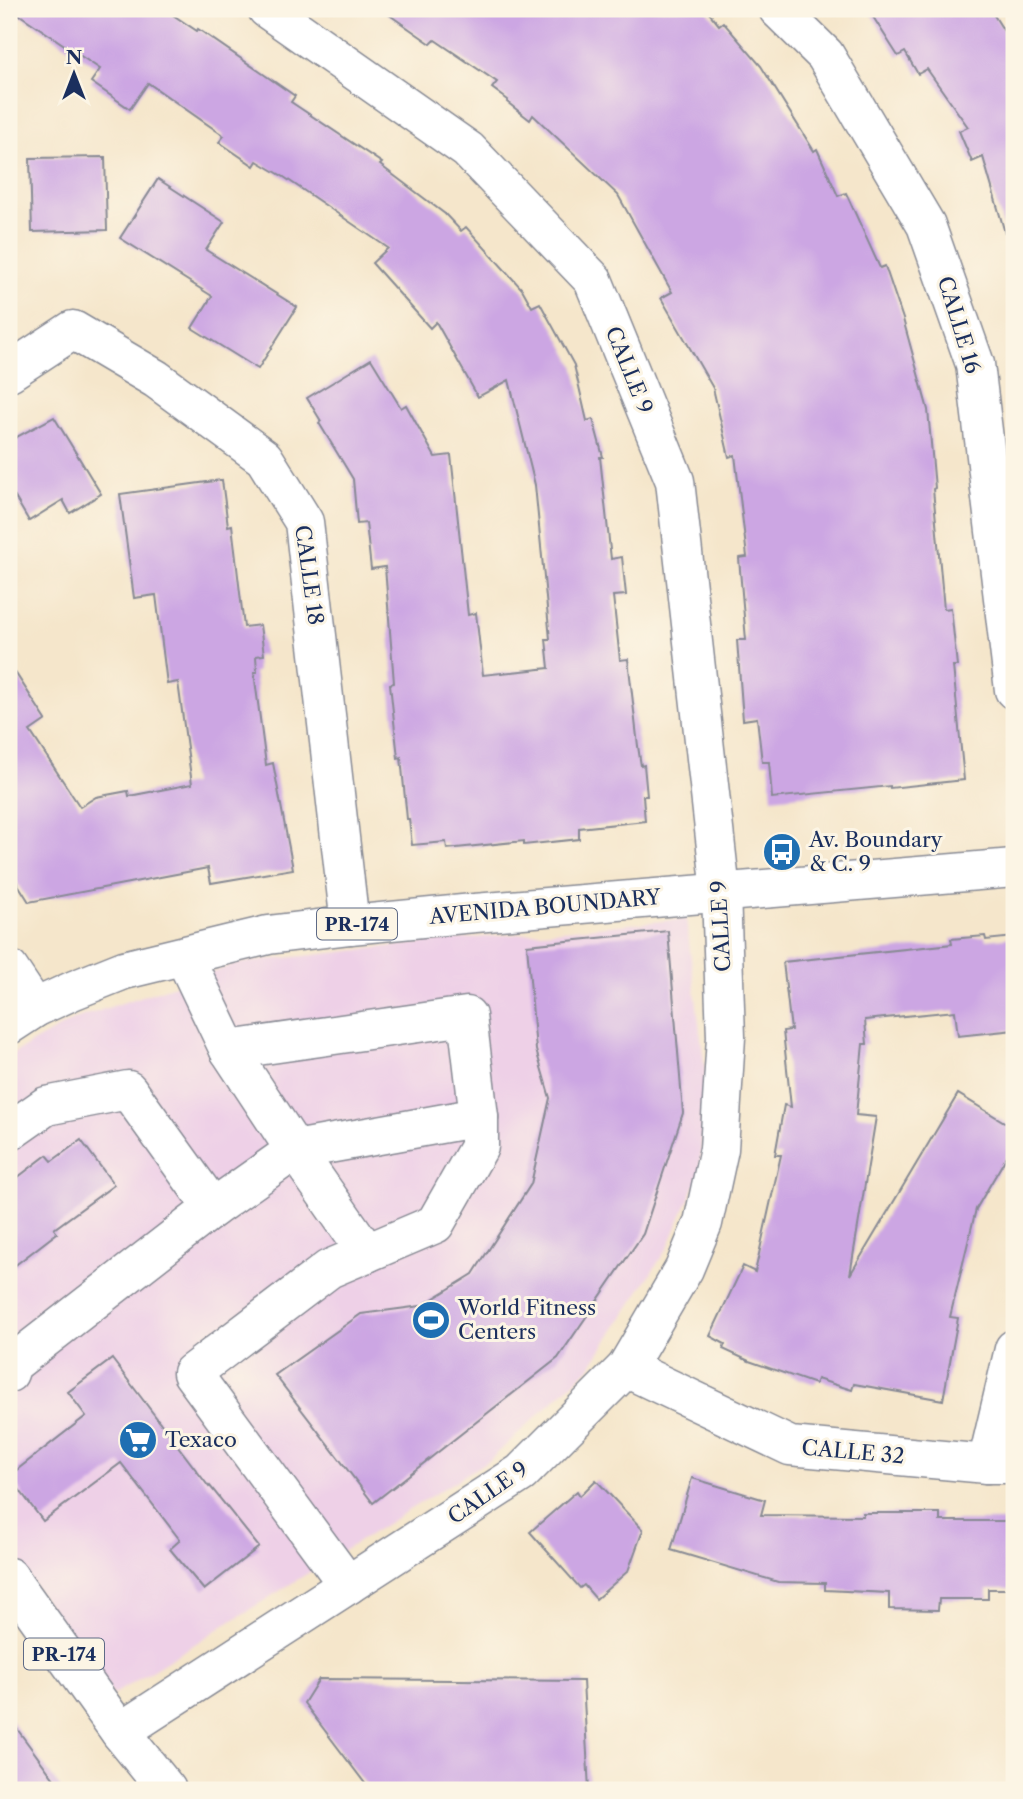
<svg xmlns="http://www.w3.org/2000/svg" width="1023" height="1799" viewBox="0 0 1023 1799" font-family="'Libre Caslon Text',serif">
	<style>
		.built { fill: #eed0e7 }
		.building { fill: #cca6e3 }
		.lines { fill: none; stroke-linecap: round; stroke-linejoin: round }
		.minor-casing { stroke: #888a94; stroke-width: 41 }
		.highway-casing { stroke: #888a94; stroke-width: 41 }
		.minor { stroke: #fff; stroke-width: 38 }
		.highway { stroke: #fff; stroke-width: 38 }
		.labels { text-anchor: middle; stroke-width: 6; stroke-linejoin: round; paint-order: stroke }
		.shield { fill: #fcf5e5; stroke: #5e6a86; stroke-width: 2 }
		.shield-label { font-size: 19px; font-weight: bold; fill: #1b2f5e }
		.street-label { font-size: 21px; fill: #1b2f5e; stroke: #fcf5e5 }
		.poi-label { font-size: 21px; fill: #1b2f5e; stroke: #fcf5e5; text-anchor: start }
	</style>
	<rect width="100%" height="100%" fill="#fcf5e5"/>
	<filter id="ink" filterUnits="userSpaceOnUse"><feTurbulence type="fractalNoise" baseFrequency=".0143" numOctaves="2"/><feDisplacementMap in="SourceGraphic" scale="14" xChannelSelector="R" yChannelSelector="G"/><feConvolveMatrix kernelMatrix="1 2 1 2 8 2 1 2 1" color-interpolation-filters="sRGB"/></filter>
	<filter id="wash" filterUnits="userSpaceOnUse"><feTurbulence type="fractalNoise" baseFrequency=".00686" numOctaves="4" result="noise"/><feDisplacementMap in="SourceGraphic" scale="28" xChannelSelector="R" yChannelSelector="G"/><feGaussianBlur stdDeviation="1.57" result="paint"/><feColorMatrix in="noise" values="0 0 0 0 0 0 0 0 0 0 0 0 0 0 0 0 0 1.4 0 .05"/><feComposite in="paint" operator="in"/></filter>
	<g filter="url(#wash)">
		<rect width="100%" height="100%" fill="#f5e6cb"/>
		<polygon class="built" points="686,919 705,1070 700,1173 668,1247 590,1367 492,1458 113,1695 9,1550 9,1056 75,1019 240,963 441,941"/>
		<g id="blocks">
			<g class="building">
				<polygon points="11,9 164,9 197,31 198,29 295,96 291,102 382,163 380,165 445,214 461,231 466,227 522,289 532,307 540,303 574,365 587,421 593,419 603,457 600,457 611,559 622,557 626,595 613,596 620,660 628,659 638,746 641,766 644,765 647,796 643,796 645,821 579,828 579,839 524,845 524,841 447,849 446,842 412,845 409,819 407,819 401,757 398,758 390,684 394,683 385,567 371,569 366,523 357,524 353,479 319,423 321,421 307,398 371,359 401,408 406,405 435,457 451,455 468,615 476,613 483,675 549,668 546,639 550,639 535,485 509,380 478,397 436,322 430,328 372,263 388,248 284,177 257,161 254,166 219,142 224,136 148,83 130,109 91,82 100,69"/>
				<polygon points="381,9 706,9 719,25 723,22 761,66 814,151 817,149 838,196 846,193 880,268 885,266 903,319 928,410 935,488 933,489 944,609 951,608 957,666 953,666 964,780 890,788 890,786 772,798 769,762 762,762 757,718 743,720 737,640 746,640 739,558 747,557 735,455 729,457 713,388 661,298 672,292 618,195 533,115 530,120 507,102 508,100 492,88 497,82 435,40 431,44"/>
				<polygon points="868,9 990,9 1014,47 1014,232 1005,233 983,157 972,162 959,131 968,127 927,69 918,74 905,52 898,56"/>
				<polygon points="105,157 107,230 32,232 30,158"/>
				<polygon points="158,179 224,222 206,250 297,307 258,369 192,328 212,296 120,238"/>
				<polygon points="54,417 101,494 70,513 63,500 29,521 9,487 9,441"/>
				<polygon points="222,480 228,526 232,525 244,627 260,625 264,655 256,656 257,672 254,672 266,765 273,763 293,869 211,883 208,868 29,902 9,870 9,663 46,720 30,731 80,807 96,797 128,791 129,796 192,784 178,682 167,684 156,595 134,598 120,494"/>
				<polygon points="668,931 683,1113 643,1234 558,1358 373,1503 275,1375 361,1314 421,1306 473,1274 531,1184 550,1098 536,1050 527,945"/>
				<polygon points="985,936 986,940 1014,937 1014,1030 958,1036 955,1011 865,1020 867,1044 863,1044 856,1115 876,1117 850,1275 958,1094 1014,1128 1014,1144 976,1209 950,1317 958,1318 943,1400 854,1384 852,1390 817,1379 815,1384 749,1361 723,1349 725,1344 710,1336 743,1266 755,1272 781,1155 775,1155 784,1105 791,1107 783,1031 791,1030 783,962 952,944 951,939"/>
				<polygon points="81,1140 114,1185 54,1229 57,1233 9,1270 9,1184 47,1155 52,1161"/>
				<polygon points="112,1359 209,1487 210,1486 259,1547 204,1590 170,1549 180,1540 121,1463 43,1521 9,1476 86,1416 68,1392"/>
				<polygon points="692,1478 765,1500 761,1515 863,1516 863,1513 940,1513 940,1521 1010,1521 1010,1525 1014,1525 1014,1589 988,1589 988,1599 939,1599 938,1610 889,1609 889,1593 825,1590 825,1583 778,1582 671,1550"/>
				<polygon points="596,1480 643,1530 628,1571 596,1599 584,1585 580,1588 530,1532 577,1491 580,1496"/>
				<polygon points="319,1679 583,1681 589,1790 370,1790 304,1703"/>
				<polygon points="9,1718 62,1790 9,1790"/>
			</g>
		</g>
	</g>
	<g filter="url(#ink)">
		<use href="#blocks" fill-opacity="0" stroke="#888a94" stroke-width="2"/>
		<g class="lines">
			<defs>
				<g id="minor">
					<polyline points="778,9 825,55 926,225 975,364 1014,690"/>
					<polyline points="9,372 73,330 156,379 264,458 304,522 350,925"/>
					<polyline points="184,956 229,1050 467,1016 479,1117 479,1147 435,1224 329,1269 192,1373 348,1585"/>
					<polyline points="9,969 35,1008"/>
					<polyline points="229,1050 295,1150 479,1117"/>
					<polyline points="9,1132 46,1106 128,1090 213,1208 12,1364 9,1373"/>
					<polyline points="213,1208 295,1150 367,1253"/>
					<polyline points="626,1368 790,1446 987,1464 1014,1464"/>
					<polyline points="987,1464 1014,1349"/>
					<polyline points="120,1732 521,1473 626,1368 684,1269 703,1223 719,1149 726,1037 721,892 675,481 593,280 468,150 267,9"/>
				</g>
				<g id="highway">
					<polyline points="9,1025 35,1008 74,990 124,970 268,935 350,925 463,914 1014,868"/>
					<polyline points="9,1577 120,1732 167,1790"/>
				</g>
			</defs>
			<use href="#minor" class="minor-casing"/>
			<use href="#highway" class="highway-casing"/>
			<use href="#minor" class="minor"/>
			<use href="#highway" class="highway"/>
		</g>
	</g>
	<defs>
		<symbol id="bus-disc" viewBox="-11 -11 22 22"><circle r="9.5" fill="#1f6fb2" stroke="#fcf5e5"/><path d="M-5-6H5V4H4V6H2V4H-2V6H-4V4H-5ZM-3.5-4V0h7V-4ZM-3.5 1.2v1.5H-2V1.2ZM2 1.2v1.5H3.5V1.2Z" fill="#fff"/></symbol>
		<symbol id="stadium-disc" viewBox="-11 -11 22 22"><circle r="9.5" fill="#1f6fb2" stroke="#fcf5e5"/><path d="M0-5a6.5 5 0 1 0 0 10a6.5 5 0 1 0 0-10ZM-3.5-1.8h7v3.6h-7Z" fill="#fff"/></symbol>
		<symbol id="supermarket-disc" viewBox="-11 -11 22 22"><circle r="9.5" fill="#1f6fb2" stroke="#fcf5e5"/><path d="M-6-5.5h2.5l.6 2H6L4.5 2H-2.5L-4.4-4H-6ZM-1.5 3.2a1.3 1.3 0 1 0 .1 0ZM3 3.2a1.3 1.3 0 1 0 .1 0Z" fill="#fff"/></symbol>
	</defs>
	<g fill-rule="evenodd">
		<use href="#bus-disc" x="760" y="830" width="44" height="44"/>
		<use href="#stadium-disc" x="409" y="1298" width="44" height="44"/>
		<use href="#supermarket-disc" x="116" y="1418" width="44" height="44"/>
	</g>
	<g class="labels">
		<g class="shield">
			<rect x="317" y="908.5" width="80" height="31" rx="5"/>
			<rect x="24" y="1638.5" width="80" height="31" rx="5"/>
		</g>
		<g class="shield-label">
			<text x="357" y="931">PR-174</text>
			<text x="64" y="1661">PR-174</text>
		</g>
		<g class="street-label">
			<text transform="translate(959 325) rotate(73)" y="7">CALLE 16</text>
			<text transform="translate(629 370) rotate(68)" y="7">CALLE 9</text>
			<text transform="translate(309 575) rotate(82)" y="7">CALLE 18</text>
			<text transform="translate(545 907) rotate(-5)" y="7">AVENIDA BOUNDARY</text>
			<text transform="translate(721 926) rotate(-93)" y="7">CALLE 9</text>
			<text transform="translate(853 1452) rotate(5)" y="7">CALLE 32</text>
			<text transform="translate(488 1493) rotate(-35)" y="7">CALLE 9</text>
		</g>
		<g class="poi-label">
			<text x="809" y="847">Av. Boundary<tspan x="809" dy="24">&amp; C. 9</tspan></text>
			<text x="458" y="1315">World Fitness<tspan x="458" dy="24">Centers</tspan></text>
			<text x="165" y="1447">Texaco</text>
		</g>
	</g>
	<rect width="1023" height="1799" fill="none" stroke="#fcf5e5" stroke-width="35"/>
	<g transform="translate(74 74)" stroke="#fcf5e5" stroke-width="5" paint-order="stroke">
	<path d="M0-5L12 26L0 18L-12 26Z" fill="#1b2f5e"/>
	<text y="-10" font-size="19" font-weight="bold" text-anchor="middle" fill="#1b2f5e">N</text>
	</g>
</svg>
